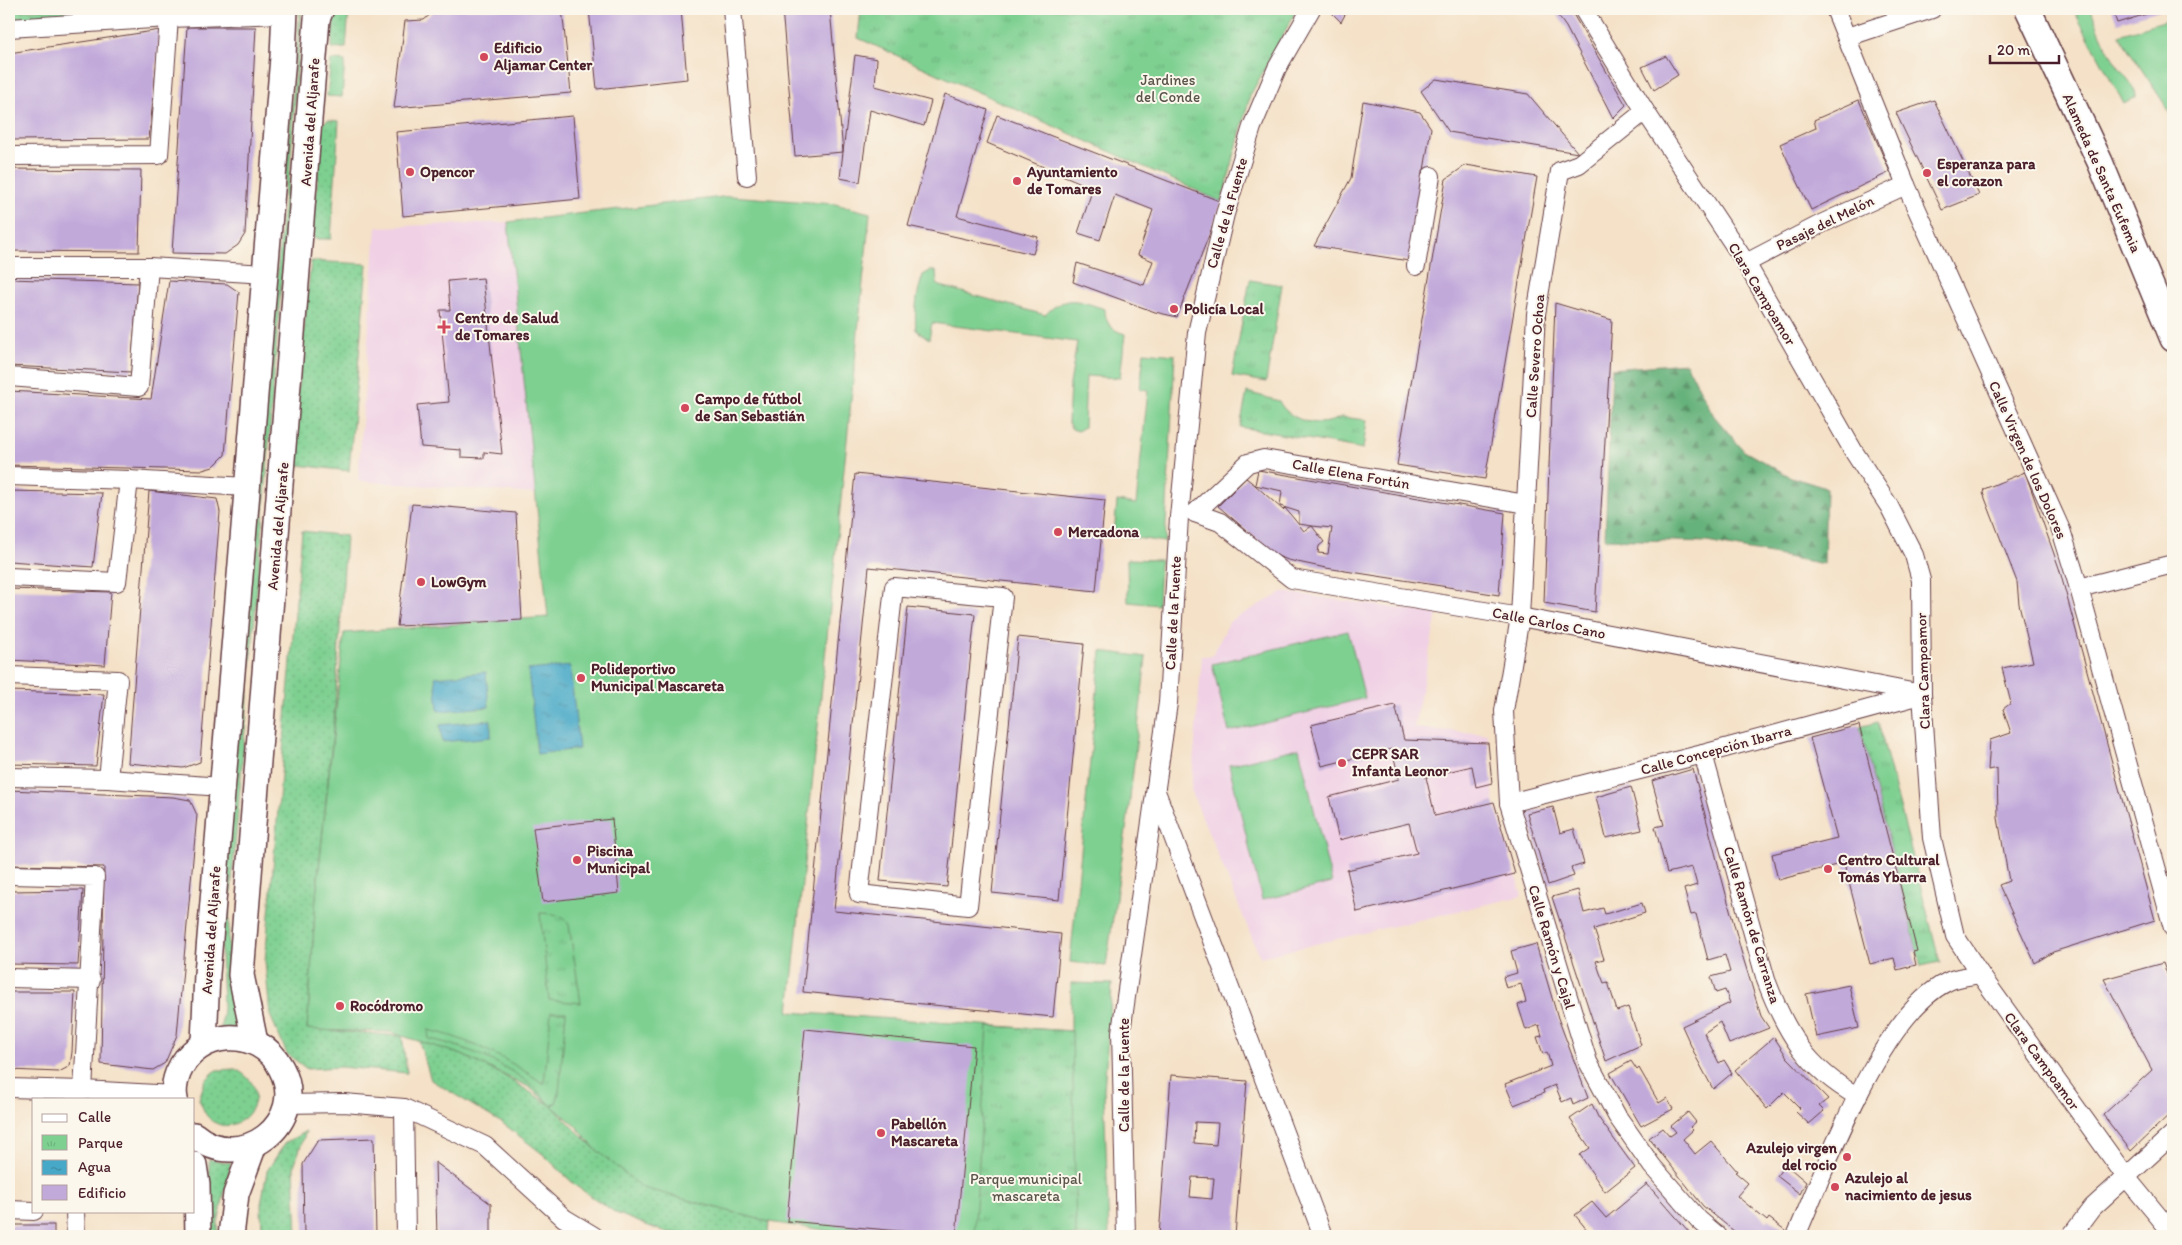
<svg xmlns="http://www.w3.org/2000/svg" width="2182" height="1245" viewBox="0 0 2182 1245" font-family="Itim,sans-serif">
	<style>
		.built { fill: #f0d0e5 }
		.grass { fill: #7ed091; stroke: #64785e }
		.forest { fill: url(#forest-firs); stroke: #586853 }
		.park { fill: url(#park-tufts); stroke: #64785e }
		.garden { fill: url(#garden-dots); stroke: #64785e }
		.water { fill: url(#water-ripples); stroke: #486479 }
		.building { fill: #c1a9da; fill-rule: evenodd }
		.lines { fill: none; stroke-linecap: round; stroke-linejoin: round }
		.street-casing { stroke: #643c42; stroke-width: 20 }
		.secondary-casing { stroke: #643c42; stroke-width: 28 }
		.street { stroke: #fff; stroke-width: 18 }
		.secondary { stroke: #fff; stroke-width: 25 }
		.poi-dot { fill: #d1495b; stroke: #fbf7ec; stroke-width: 2 }
		.labels { text-anchor: middle; stroke-width: 4; stroke-linejoin: round; paint-order: stroke }
		.poi-label { font-size: 15px; font-weight: bold; fill: #4a1f2b; stroke: #fbf7ec; text-anchor: start }
		.park-label { font-size: 15px; fill: #5a544a; stroke: #fbf7ec }
		.street-label { font-size: 15px; fill: #4a1f2b; stroke: #fbf7ec }
	</style>
	<defs>
		<pattern id="forest-firs" width="22" height="20" patternUnits="userSpaceOnUse" patternTransform="scale(1.25)"><rect width="22" height="20" fill="#66b27b"/><path d="M5 1l3.5 6h-7zM16 11l3.5 6h-7z" fill="#569065"/></pattern>
		<pattern id="park-tufts" width="24" height="20" patternUnits="userSpaceOnUse" patternTransform="scale(1.25)"><rect width="24" height="20" fill="#7ed091"/><path d="M3 7l-1-3M5 7V3M7 7l1-3M15 17l-1-3M17 17v-4M19 17l1-3" fill="none" stroke="#6eb27d"/></pattern>
		<pattern id="garden-dots" width="8" height="8" patternUnits="userSpaceOnUse" patternTransform="scale(1.25)"><rect width="8" height="8" fill="#7ed091"/><path d="M2 2h.1M6 6h.1" fill="none" stroke="#6eb27d" stroke-width="1.8" stroke-linecap="round"/></pattern>
		<pattern id="water-ripples" width="26" height="14" patternUnits="userSpaceOnUse" patternTransform="scale(1.25)"><rect width="26" height="14" fill="#47a9c7"/><path d="M2 4q2-2 4 0t4 0M15 11q2-2 4 0t4 0" fill="none" stroke="#3d89a2"/></pattern>
	</defs>
	<rect width="100%" height="100%" fill="#fbf7ec"/>
	<filter id="ink" filterUnits="userSpaceOnUse"><feTurbulence type="fractalNoise" baseFrequency=".02" numOctaves="2"/><feDisplacementMap in="SourceGraphic" scale="10" xChannelSelector="R" yChannelSelector="G"/><feConvolveMatrix kernelMatrix="1 2 1 2 8 2 1 2 1" color-interpolation-filters="sRGB"/></filter>
	<filter id="wash" filterUnits="userSpaceOnUse"><feTurbulence type="fractalNoise" baseFrequency=".0096" numOctaves="4" result="noise"/><feDisplacementMap in="SourceGraphic" scale="20" xChannelSelector="R" yChannelSelector="G"/><feGaussianBlur stdDeviation="1.12" result="paint"/><feColorMatrix in="noise" values="0 0 0 0 0 0 0 0 0 0 0 0 0 0 0 0 0 1.4 0 .05"/><feComposite in="paint" operator="in"/></filter>
	<g filter="url(#wash)">
		<rect width="100%" height="100%" fill="#f4e1c7"/>
		<g class="built">
			<polygon points="508,222 536,494 358,481 376,227"/>
			<polygon points="1283,592 1437,614 1414,728 1487,734 1494,802 1522,896 1260,957 1191,790 1202,656 1212,656 1230,621"/>
		</g>
		<g class="grass">
			<polygon points="300,9 302,9 263,522 229,915 228,978 236,1028 221,1028 223,1008 221,950 225,875"/>
			<path d="M 2073,9 L 2091,9 C 2100,33 2107,52 2123,73 C 2129,81 2136,88 2136,97 L 2124,104 Z"/>
			<polygon points="2173,18 2173,117 2119,35"/>
			<polygon points="331,60 345,61 342,97 327,96"/>
			<polygon points="731,196 835,204 870,213 789,1012 1071,1031 1071,983 1112,984 1104,1090 1109,1236 864,1236 769,1222 648,1191 614,1171 575,1125 529,1087 462,1055 390,1032 307,1030 316,896 344,633 548,617 508,222"/>
			<path d="M 930,271 L 936,271 L 937,285 L 1045,315 C 1066,293 1079,301 1105,309 C 1105,323 1111,330 1125,334 L 1120,378 L 1086,376 L 1084,427 L 1078,431 L 1072,429 L 1068,423 L 1070,384 L 1077,342 L 932,323 L 929,339 L 916,330 C 914,311 917,292 923,275 Z"/>
			<polygon points="1144,352 1175,355 1165,542 1114,535 1117,501 1136,504 1148,390 1140,389"/>
			<polygon points="1127,559 1160,560 1158,605 1128,602"/>
			<polygon points="1348,631 1365,698 1229,732 1212,664"/>
			<polygon points="1101,651 1146,657 1128,816 1106,966 1070,962"/>
			<polygon points="1299,748 1332,883 1262,900 1229,765"/>
		</g>
		<polygon class="forest" points="1686,363 1714,416 1744,451 1791,477 1826,488 1824,564 1707,542 1605,539 1612,369"/>
		<g class="park">
			<polygon points="861,9 1297,9 1250,96 1222,202 858,38"/>
			<polygon points="1250,280 1282,285 1266,382 1232,376"/>
			<path d="M 1247,392 L 1279,401 C 1289,422 1322,429 1341,417 L 1367,420 L 1363,449 L 1240,427 Z"/>
			<polygon points="1878,722 1940,962 1921,966 1860,727"/>
			<path d="M 540,913 C 553,914 562,913 569,925 L 581,1003 L 549,1000 Z"/>
			<path d="M 551,1012 L 566,1012 L 559,1093 L 556,1103 L 551,1106 C 527,1072 468,1046 429,1039 L 428,1030 C 470,1039 508,1059 544,1084 Z"/>
			<polygon points="988,1026 1072,1031 1076,1236 974,1236"/>
		</g>
		<g class="garden">
			<polygon points="52,9 132,9 99,14 9,21 9,11"/>
			<polygon points="334,9 349,9 346,48 332,48"/>
			<polygon points="328,120 339,121 331,239 315,239 312,234 323,123"/>
			<polygon points="311,261 367,264 349,471 290,464"/>
			<polygon points="302,531 346,536 334,722 316,896 307,1029 402,1036 407,1073 340,1067 307,1069 287,1054 270,1015 265,961"/>
			<polygon points="419,1041 462,1055 503,1075 552,1106 595,1149 643,1188 769,1222 768,1236 709,1236 664,1232 616,1213 576,1186 544,1155 505,1125 431,1080"/>
			<path d="M 235,1069 C 284,1093 233,1146 208,1117 C 204,1113 202,1105 199,1099 L 205,1081 L 216,1070 Z"/>
			<polygon points="306,1131 294,1166 297,1236 262,1236 261,1204 267,1171 285,1143"/>
			<polygon points="209,1159 231,1163 218,1222 218,1236 210,1236"/>
		</g>
		<g class="water">
			<polygon points="570,666 579,749 537,754 528,670"/>
			<polygon points="486,672 489,707 438,711 435,677"/>
			<polygon points="491,720 491,737 442,742 440,725"/>
		</g>
		<g id="blocks">
			<g class="building">
				<polygon points="436,9 562,9 571,93 394,108 405,21 424,20"/>
				<polygon points="589,9 681,9 687,79 597,89"/>
				<polygon points="782,9 830,9 843,152 855,55 877,59 875,86 931,101 924,126 870,110 860,182 840,178 843,152 795,156"/>
				<polygon points="1328,9 1348,9 1341,22"/>
				<polygon points="1553,9 1570,9 1626,105 1613,118 1566,27"/>
				<polygon points="2112,9 2163,9 2117,23"/>
				<polygon points="187,27 256,27 245,234 238,245 225,254 172,253"/>
				<polygon points="160,30 149,139 9,140 9,53"/>
				<polygon points="1666,56 1678,75 1654,90 1642,67"/>
				<polygon points="1436,79 1528,94 1578,153 1449,132 1421,91"/>
				<polygon points="945,94 988,110 957,216 1038,237 1033,254 908,226"/>
				<polygon points="1859,100 1890,172 1811,210 1780,144 1816,128 1814,120"/>
				<polygon points="1934,100 1979,195 1942,210 1896,113"/>
				<polygon points="1363,101 1420,112 1431,128 1409,261 1314,246 1351,178"/>
				<polygon points="997,115 1222,202 1177,317 1155,312 1073,282 1077,263 1144,285 1153,261 1138,255 1153,210 1115,195 1100,240 1078,233 1093,188 987,143"/>
				<polygon points="573,116 580,199 403,216 396,132"/>
				<polygon points="1466,165 1537,177 1485,479 1397,465 1446,179"/>
				<polygon points="9,169 141,170 139,252 9,251"/>
				<polygon points="483,278 502,454 484,452 484,458 461,457 461,450 421,447 417,405 449,402 440,310 450,310 448,281"/>
				<polygon points="9,279 138,283 131,372 9,366"/>
				<polygon points="169,281 227,284 239,292 225,455 213,467 203,470 9,465 9,391 151,399"/>
				<polygon points="1555,303 1612,320 1595,612 1544,603"/>
				<path d="M 1258,470 L 1505,513 L 1499,595 L 1326,568 L 1288,560 L 1275,555 L 1218,506 L 1246,478 L 1255,485 ZM 1255,485 L 1282,491 L 1280,506 L 1299,512 L 1299,524 L 1312,526 L 1332,528 L 1328,554 L 1318,553 L 1319,546 L 1324,542 L 1312,526 L 1304,531 L 1285,508 L 1283,510 Z"/>
				<polygon points="2025,472 2059,568 2155,920 2053,952 2035,963 1999,885 2009,881 1998,818 1997,768 1988,770 1990,740 2011,733 2003,709 2011,703 2002,668 2033,662 2019,604 2017,582 1983,493 1984,489"/>
				<polygon points="855,474 1105,500 1096,591 869,567 834,911 1061,934 1053,1017 803,992"/>
				<polygon points="9,491 102,493 93,567 9,561"/>
				<polygon points="149,491 217,499 220,512 200,762 183,768 128,763"/>
				<polygon points="412,504 516,513 522,620 397,626"/>
				<polygon points="9,589 111,592 105,665 9,660"/>
				<polygon points="908,607 975,614 947,887 880,881"/>
				<polygon points="1018,637 1084,644 1059,900 992,893"/>
				<polygon points="9,691 104,694 96,766 9,764"/>
				<polygon points="1395,705 1404,740 1488,743 1492,783 1476,787 1472,766 1426,777 1435,816 1494,802 1515,874 1357,912 1347,870 1417,853 1409,823 1339,840 1329,797 1399,779 1392,749 1322,766 1311,725"/>
				<polygon points="1859,725 1917,951 1913,952 1916,965 1897,970 1894,958 1870,964 1844,863 1778,880 1772,854 1837,838 1810,738"/>
				<polygon points="1693,769 1741,951 1761,1016 1769,1028 1729,1044 1720,1022 1704,1033 1719,1063 1724,1060 1732,1073 1713,1089 1697,1059 1682,1026 1730,1003 1725,990 1716,993 1711,977 1730,972 1725,955 1708,960 1696,914 1691,915 1684,889 1697,885 1692,867 1667,873 1655,827 1664,825 1652,781"/>
				<polygon points="1631,787 1642,830 1606,838 1596,797"/>
				<polygon points="9,790 173,797 190,800 197,815 177,1035 165,1063 153,1070 101,1064 104,867 9,865"/>
				<polygon points="1553,807 1560,833 1574,829 1584,864 1571,868 1574,876 1548,885 1527,813"/>
				<polygon points="612,819 619,893 543,902 533,828"/>
				<polygon points="83,890 78,965 9,964 9,891"/>
				<polygon points="1578,890 1584,913 1603,908 1605,914 1642,903 1645,913 1594,929 1604,959 1596,961 1600,973 1604,983 1608,982 1617,1011 1628,1007 1641,1045 1606,1061 1552,897"/>
				<polygon points="1536,944 1558,1018 1588,1098 1573,1105 1571,1098 1562,1102 1555,1085 1543,1090 1544,1093 1514,1105 1505,1084 1551,1066 1547,1052 1543,1054 1537,1037 1542,1036 1539,1025 1526,1030 1518,1005 1526,1002 1521,984 1506,988 1503,977 1517,973 1511,951"/>
				<polygon points="2163,963 2173,990 2173,1111 2131,1151 2103,1115 2152,1070 2104,979"/>
				<polygon points="1849,985 1859,1028 1816,1037 1806,994"/>
				<polygon points="9,992 75,992 72,1052 70,1066 59,1072 9,1070"/>
				<polygon points="805,1029 974,1046 956,1236 787,1221"/>
				<polygon points="1774,1037 1787,1057 1828,1099 1819,1106 1824,1111 1809,1124 1796,1112 1800,1108 1784,1092 1767,1109 1735,1070"/>
				<polygon points="1631,1061 1637,1070 1639,1068 1659,1103 1667,1098 1673,1109 1641,1126 1610,1073"/>
				<path d="M 1171,1075 L 1247,1081 L 1235,1236 L 1159,1236 ZM 1195,1122 L 1218,1123 L 1216,1145 L 1194,1143 ZM 1192,1177 L 1214,1178 L 1212,1199 L 1190,1197 Z"/>
				<polygon points="1592,1104 1598,1117 1635,1168 1605,1192 1580,1155 1590,1148 1570,1119"/>
				<polygon points="1688,1112 1696,1122 1690,1127 1693,1130 1683,1139 1695,1154 1711,1141 1737,1171 1735,1172 1748,1183 1737,1196 1767,1221 1769,1218 1785,1230 1782,1236 1740,1236 1703,1206 1649,1138 1663,1128 1670,1136 1676,1132 1671,1126"/>
				<polygon points="374,1138 376,1236 304,1236 303,1164 318,1140"/>
				<polygon points="435,1162 491,1204 491,1236 437,1236"/>
				<polygon points="1785,1164 1806,1182 1800,1194 1777,1176"/>
				<polygon points="1647,1184 1690,1233 1687,1236 1592,1236 1575,1215 1592,1202 1606,1218"/>
				<rect x="9" y="1225" width="45" height="11"/>
			</g>
		</g>
	</g>
	<g filter="url(#ink)">
		<use href="#blocks" fill-opacity="0" stroke="#643c42" stroke-width="1"/>
		<g class="lines">
			<defs>
				<g id="street">
					<polyline points="732,9 747,176"/>
					<polyline points="1583,9 1645,111 1746,263 1854,452 1889,506 1914,555 1921,580 1922,694 1932,838 1955,936 1980,974 2126,1177 2173,1234"/>
					<polyline points="1835,9 1906,185 2061,530 2079,588 2173,928"/>
					<polyline points="9,28 169,18 285,14"/>
					<polyline points="1847,37 1932,9"/>
					<polyline points="1645,111 1579,164 1560,171 1536,314 1520,617 1504,711 1509,803 1588,1062 1617,1116 1652,1166 1699,1220 1718,1236"/>
					<polyline points="9,156 159,155 169,18"/>
					<polyline points="1746,263 1821,224 1906,185"/>
					<polyline points="1416,266 1431,176"/>
					<polyline points="9,267 149,267 265,274"/>
					<polyline points="9,377 139,387 149,267"/>
					<polyline points="9,476 129,480 246,487"/>
					<polyline points="1195,513 1220,522 1292,579 1520,617 1922,694"/>
					<polyline points="1195,513 1248,463 1264,459 1526,504"/>
					<polyline points="9,577 117,582 129,480"/>
					<polygon points="894,587 1003,597 968,906 859,894"/>
					<polyline points="2079,588 2173,564"/>
					<polyline points="9,676 118,680 108,779"/>
					<path d="M 1703,754 L 1766,980 C 1786,1033 1807,1068 1857,1096"/>
					<polyline points="9,777 108,779 222,787"/>
					<polyline points="1157,794 1323,1236"/>
					<polyline points="1509,803 1703,754 1917,696"/>
					<polyline points="9,875 95,877 83,1090"/>
					<polyline points="9,978 91,980"/>
					<polyline points="9,1088 83,1090 174,1095"/>
					<polyline points="286,1104 344,1103 404,1108 485,1146 564,1218 594,1236"/>
					<polyline points="404,1108 406,1236"/>
					<polyline points="9,1210 34,1211"/>
					<polyline points="75,1211 76,1236"/>
					<polyline points="1126,1236 1121,1032 1168,703 1179,517 1197,333 1225,214 1252,127 1277,68 1311,9"/>
					<path d="M 1796,1236 C 1826,1168 1880,1015 1947,982 C 1956,977 1970,976 1980,974"/>
					<polyline points="2071,1236 2092,1208 2173,1134"/>
				</g>
				<g id="secondary">
					<polyline points="2028,9 2100,162 2173,339"/>
					<polyline points="255,1042 241,975 317,19 321,9"/>
					<polyline points="204,1043 207,974 283,57 285,9"/>
					<path d="M 175,1099 C 173,1090 175,1081 178,1073 C 196,1029 259,1025 281,1068 C 310,1122 241,1175 194,1135"/>
					<polyline points="194,1165 197,1185 198,1236"/>
					<polyline points="231,1236 236,1194 254,1145"/>
				</g>
			</defs>
			<use href="#street" class="street-casing"/>
			<use href="#secondary" class="secondary-casing"/>
			<use href="#street" class="street"/>
			<use href="#secondary" class="secondary"/>
		</g>
	</g>
	<g class="poi-dot">
		<circle cx="484" cy="57" r="5"/>
		<circle cx="410" cy="172" r="5"/>
		<circle cx="1927" cy="173" r="5"/>
		<circle cx="1017" cy="181" r="5"/>
		<circle cx="1174" cy="309" r="5"/>
		<path d="M441.5 319.5h5v5h5v5h-5v5h-5v-5h-5v-5h5z"/>
		<circle cx="685" cy="408" r="5"/>
		<circle cx="1058" cy="532" r="5"/>
		<circle cx="421" cy="582" r="5"/>
		<circle cx="581" cy="678" r="5"/>
		<circle cx="1342" cy="763" r="5"/>
		<circle cx="577" cy="860" r="5"/>
		<circle cx="1828" cy="869" r="5"/>
		<circle cx="340" cy="1006" r="5"/>
		<circle cx="881" cy="1133" r="5"/>
		<circle cx="1847" cy="1157" r="5"/>
		<circle cx="1835" cy="1187" r="5"/>
	</g>
	<g class="labels">
		<g class="poi-label">
			<text x="494" y="53">Edificio<tspan x="494" dy="17">Aljamar Center</tspan></text>
			<text x="1937" y="169">Esperanza para<tspan x="1937" dy="17">el corazon</tspan></text>
			<text x="420" y="177">Opencor</text>
			<text x="1027" y="177">Ayuntamiento<tspan x="1027" dy="17">de Tomares</tspan></text>
			<text x="1184" y="314">Policía Local</text>
			<text x="455" y="323">Centro de Salud<tspan x="455" dy="17">de Tomares</tspan></text>
			<text x="695" y="404">Campo de fútbol<tspan x="695" dy="17">de San Sebastián</tspan></text>
			<text x="1068" y="537">Mercadona</text>
			<text x="431" y="587">LowGym</text>
			<text x="591" y="674">Polideportivo<tspan x="591" dy="17">Municipal Mascareta</tspan></text>
			<text x="1352" y="759">CEPR SAR<tspan x="1352" dy="17">Infanta Leonor</tspan></text>
			<text x="587" y="856">Piscina<tspan x="587" dy="17">Municipal</tspan></text>
			<text x="1838" y="865">Centro Cultural<tspan x="1838" dy="17">Tomás Ybarra</tspan></text>
			<text x="350" y="1011">Rocódromo</text>
			<text x="891" y="1129">Pabellón<tspan x="891" dy="17">Mascareta</tspan></text>
			<text x="1837" y="1153" text-anchor="end">Azulejo virgen<tspan x="1837" dy="17">del rocio</tspan></text>
			<text x="1845" y="1183">Azulejo al<tspan x="1845" dy="17">nacimiento de jesus</tspan></text>
		</g>
		<g class="park-label">
			<text x="1168" y="85">Jardines<tspan x="1168" dy="17">del Conde</tspan></text>
			<text x="1026" y="1184">Parque municipal<tspan x="1026" dy="17">mascareta</tspan></text>
		</g>
		<g class="street-label">
			<text transform="translate(310 122) rotate(-86)" y="5">Avenida del Aljarafe</text>
			<text transform="translate(2102 173) rotate(66)" y="5">Alameda de Santa Eufemia</text>
			<text transform="translate(1227 213) rotate(-74)" y="5">Calle de la Fuente</text>
			<text transform="translate(1825 223) rotate(-26)" y="5">Pasaje del Melón</text>
			<text transform="translate(1762 294) rotate(59)" y="5">Clara Campoamor</text>
			<text transform="translate(1535 356) rotate(-86)" y="5">Calle Severo Ochoa</text>
			<text transform="translate(2028 460) rotate(66)" y="5">Calle Virgen de los Dolores</text>
			<text transform="translate(1351 474) rotate(10)" y="5">Calle Elena Fortún</text>
			<text transform="translate(278 526) rotate(-85)" y="5">Avenida del Aljarafe</text>
			<text transform="translate(1173 613) rotate(-87)" y="5">Calle de la Fuente</text>
			<text transform="translate(1549 623) rotate(11)" y="5">Calle Carlos Cano</text>
			<text transform="translate(1923 671) rotate(-92)" y="5">Clara Campoamor</text>
			<text transform="translate(1716 750) rotate(-15)" y="5">Calle Concepción Ibarra</text>
			<text transform="translate(1752 925) rotate(73)" y="5">Calle Ramón de Carranza</text>
			<text transform="translate(211 930) rotate(-86)" y="5">Avenida del Aljarafe</text>
			<text transform="translate(1552 947) rotate(73)" y="5">Calle Ramón y Cajal</text>
			<text transform="translate(2042 1061) rotate(54)" y="5">Clara Campoamor</text>
			<text transform="translate(1124 1075) rotate(-90)" y="5">Calle de la Fuente</text>
		</g>
	</g>
	<rect width="2182" height="1245" fill="none" stroke="#fbf7ec" stroke-width="30"/>
	<rect x="32" y="1098" width="162" height="115" fill="#fbf7ec" stroke="#b4a19f"/>
	<rect x="42" y="1114" width="25" height="8" fill="#ffffff" stroke="#b4a19f"/>
	<text x="78" y="1122" font-size="15" fill="#4a1f2b">Calle</text>
	<rect x="42" y="1135" width="25" height="15" fill="url(#park-tufts)" stroke="#b4a19f"/>
	<text x="78" y="1148" font-size="15" fill="#4a1f2b">Parque</text>
	<rect x="42" y="1160" width="25" height="15" fill="url(#water-ripples)" stroke="#b4a19f"/>
	<text x="78" y="1172" font-size="15" fill="#4a1f2b">Agua</text>
	<rect x="42" y="1185" width="25" height="15" fill="#c1a9da" stroke="#b4a19f"/>
	<text x="78" y="1198" font-size="15" fill="#4a1f2b">Edificio</text>
	<path d="M1990 55v8h69v-8" fill="none" stroke="#4a1f2b" stroke-width="2.5"/>
	<text x="1997" y="55" font-size="15" fill="#4a1f2b" stroke="#fbf7ec" stroke-width="4" paint-order="stroke">20 m</text>
</svg>
